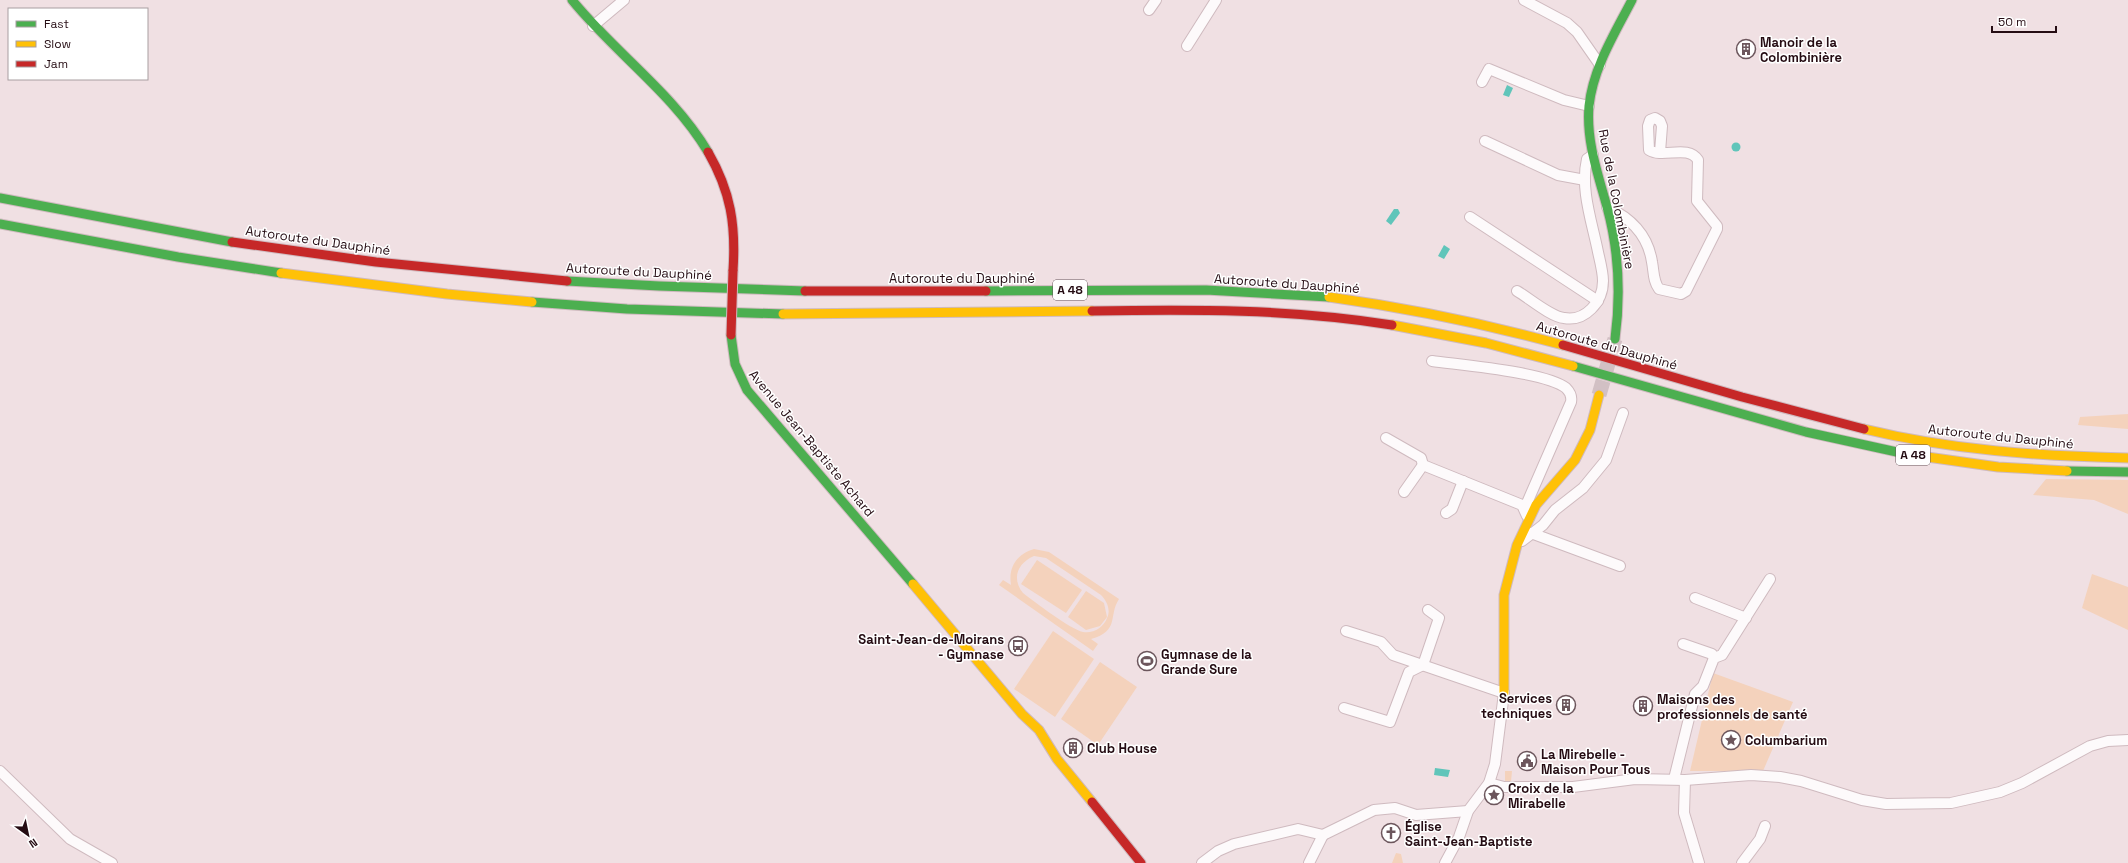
<svg xmlns="http://www.w3.org/2000/svg" width="2128" height="863" viewBox="0 0 2128 863" font-family="'Space Grotesk',sans-serif">
	<style>
		.green { fill: #f4d2bc; fill-rule: evenodd }
		.water { fill: #60c5ba }
		.lines { fill: none; stroke-linecap: round; stroke-linejoin: round }
		.secondary-tunnel { stroke: #d2c0c4; stroke-width: 15; stroke-dasharray: 15 8; stroke-linecap: butt }
		.street-casing { stroke: #cfbabf; stroke-width: 12 }
		.fast-casing { stroke: #cfbabf; stroke-width: 11 }
		.slow-casing { stroke: #cfbabf; stroke-width: 11 }
		.jam-casing { stroke: #cfbabf; stroke-width: 11 }
		.street { stroke: #fdfafb; stroke-width: 10 }
		.fast { stroke: #4caf50; stroke-width: 9 }
		.slow { stroke: #ffc107; stroke-width: 9 }
		.jam { stroke: #c62828; stroke-width: 9 }
		.jam-bridge-casing { stroke: #cfbabf; stroke-width: 11; stroke-linecap: butt }
		.jam-bridge { stroke: #c62828; stroke-width: 9 }
		.labels { text-anchor: middle; stroke-width: 3; stroke-linejoin: round; paint-order: stroke }
		.shield { fill: #fff; stroke: #66555a; stroke-width: 1 }
		.shield-label { font-size: 12px; font-weight: bold; fill: #250c13 }
		.poi-label { font-size: 13px; font-weight: bold; fill: #250c13; stroke: #fff; text-anchor: start }
		.street-label { font-size: 13px; fill: #250c13; stroke: #fff }
	</style>
	<rect width="100%" height="100%" fill="#f0e0e3"/>
	<g class="green">
		<polygon points="2128,414 2128,429 2078,425 2080,417"/>
		<polygon points="2046,479 2128,480 2128,514 2094,500 2033,495"/>
		<path d="M 1034,549 L 1049,552 L 1119,599 C 1108,616 1120,631 1091,639 L 1098,644 L 1093,651 L 999,585 L 1003,580 L 1011,585 C 1008,567 1017,554 1034,549 ZM 1034,556 L 1046,558 L 1101,595 C 1107,601 1111,610 1107,618 C 1104,627 1093,634 1083,632 C 1070,629 1035,602 1023,593 C 1011,578 1018,563 1034,556 Z"/>
		<polygon points="1037,560 1082,590 1066,613 1021,584"/>
		<polygon points="2092,574 2128,587 2128,630 2082,608"/>
		<polygon points="1086,591 1104,603 1107,617 1100,626 1086,630 1068,617"/>
		<polygon points="1053,631 1094,659 1055,717 1014,689"/>
		<polygon points="1100,662 1137,687 1098,745 1061,719"/>
		<polygon points="1713,673 1793,702 1763,771 1690,771"/>
		<polygon points="1505,771 1512,771 1511,782 1505,782"/>
		<polygon points="1396,853 1401,854 1403,863 1392,863"/>
	</g>
	<g class="water">
		<polygon points="1507,85 1513,88 1509,97 1503,95"/>
		<circle cx="1736" cy="147" r="4.5"/>
		<polygon points="1394,209 1398,209 1400,213 1391,225 1386,221"/>
		<polygon points="1444,245 1450,249 1444,259 1438,256"/>
		<polygon points="1435,768 1450,770 1448,777 1434,775"/>
	</g>
	<g class="lines">
		<polyline class="secondary-tunnel" points="1599,395 1615,339"/>
		<defs>
			<g id="street">
				<polyline points="1524,0 1567,23 1577,32 1600,65"/>
				<polyline points="1149,10 1156,0"/>
				<polyline points="593,26 624,0"/>
				<polyline points="1187,46 1216,0"/>
				<polyline points="1482,82 1489,69 1564,100 1589,106"/>
				<polyline points="1485,141 1558,175 1585,180"/>
				<path d="M 1607,207 C 1631,218 1648,235 1652,262 C 1654,272 1653,281 1659,289 L 1681,294 L 1686,291 L 1717,229 L 1717,226 L 1697,201 L 1698,160 C 1688,144 1663,159 1649,150 L 1648,126 L 1650,120 L 1655,118 L 1660,121 L 1662,126 L 1660,152"/>
				<polyline points="1470,217 1598,301"/>
				<path d="M 1517,291 C 1529,298 1551,317 1564,318 C 1585,322 1603,302 1603,281 C 1603,272 1600,261 1598,252 C 1592,222 1580,189 1587,159 L 1593,155"/>
				<path d="M 1432,361 C 1460,365 1546,372 1566,388 C 1570,392 1572,397 1571,402 L 1527,503 L 1529,518"/>
				<polyline points="1386,438 1421,458 1423,465"/>
				<polyline points="1404,492 1423,465 1522,505 1527,516"/>
				<polyline points="1446,513 1452,509 1463,481"/>
				<polyline points="1531,533 1620,566"/>
				<polyline points="1522,541 1543,525 1555,510 1583,488 1606,460 1623,413"/>
				<polyline points="1695,598 1746,618"/>
				<polyline points="1346,631 1381,642 1393,655 1504,693 1495,764 1489,783 1468,811 1459,837 1445,863"/>
				<polyline points="1683,644 1712,654 1714,658"/>
				<polyline points="1344,708 1390,722 1409,672 1423,665 1439,618 1428,610"/>
				<polyline points="0,771 70,839 112,863"/>
				<polyline points="1674,779 1695,694 1703,686 1714,658 1722,655 1770,579"/>
				<polyline points="1685,780 1684,813 1699,863"/>
				<polyline points="1489,783 1504,787 1573,787 1635,779 1685,780 1751,775 1780,777 1801,781 1862,800 1886,804 1951,803 2000,792 2022,783 2090,746 2108,741 2128,740"/>
				<polyline points="1323,835 1374,810 1395,808 1416,815 1468,811"/>
				<polyline points="1202,863 1218,851 1234,844 1298,829 1323,835"/>
				<polyline points="1309,863 1323,835"/>
				<polyline points="1742,863 1760,839 1765,826"/>
			</g>
			<g id="fast">
				<path d="M 572,0 C 615,53 673,93 708,152"/>
				<polyline points="0,198 232,242"/>
				<polyline points="0,224 178,257 281,273"/>
				<polyline points="567,281 659,286 805,291"/>
				<polyline points="986,291 1206,290 1329,297"/>
				<polyline points="532,302 627,309 783,314"/>
				<polyline points="731,335 735,364 747,390 913,584"/>
				<path d="M 1615,339 C 1621,294 1619,251 1607,207 C 1598,174 1586,141 1589,106 C 1593,68 1615,33 1632,0"/>
				<polyline points="1573,366 1806,432 1906,454"/>
				<polyline points="2067,471 2128,472"/>
			</g>
			<g id="slow">
				<polyline points="281,273 447,294 532,302"/>
				<path d="M 1329,297 C 1408,308 1486,324 1563,345"/>
				<polyline points="783,314 1092,311"/>
				<polyline points="1392,325 1486,343 1573,366"/>
				<path d="M 1864,429 C 1950,450 2039,456 2128,458"/>
				<polyline points="1906,454 1998,467 2067,471"/>
				<polyline points="913,584 1022,714 1039,730 1057,759 1092,802"/>
				<polyline points="1504,693 1504,595 1517,545 1536,505 1575,460 1590,430 1599,395"/>
			</g>
			<g id="jam">
				<path d="M 708,152 C 731,192 736,225 733,271"/>
				<polyline points="232,242 376,262 567,281"/>
				<polyline points="805,291 986,291"/>
				<path d="M 1092,311 C 1192,309 1292,309 1392,325"/>
				<polyline points="1563,345 1742,397 1864,429"/>
				<polyline points="1092,802 1141,863"/>
			</g>
		</defs>
		<use href="#street" class="street-casing"/>
		<use href="#fast" class="fast-casing"/>
		<use href="#slow" class="slow-casing"/>
		<use href="#jam" class="jam-casing"/>
		<use href="#street" class="street"/>
		<use href="#fast" class="fast"/>
		<use href="#slow" class="slow"/>
		<use href="#jam" class="jam"/>
		<defs>
			<polyline id="jam-bridge" points="731,335 733,271"/>
		</defs>
		<use href="#jam-bridge" class="jam-bridge-casing"/>
		<use href="#jam-bridge" class="jam-bridge"/>
	</g>
	<defs>
		<symbol id="building-ring" viewBox="-11 -11 22 22"><circle r="9.5" fill="#fff" stroke="#6c565c" stroke-width="1.5"/><path d="M-4-6H4V6H1V3H-1V6H-4ZM-2.5-4.3h1.7v1.8h-1.7ZM.8-4.3h1.7v1.8H.8ZM-2.5-1h1.7V.8h-1.7ZM.8-1h1.7V.8H.8Z" fill="#6c565c"/></symbol>
		<symbol id="bus-ring" viewBox="-11 -11 22 22"><circle r="9.5" fill="#fff" stroke="#6c565c" stroke-width="1.5"/><path d="M-5-6H5V4H4V6H2V4H-2V6H-4V4H-5ZM-3.5-4V0h7V-4ZM-3.5 1.2v1.5H-2V1.2ZM2 1.2v1.5H3.5V1.2Z" fill="#6c565c"/></symbol>
		<symbol id="stadium-ring" viewBox="-11 -11 22 22"><circle r="9.5" fill="#fff" stroke="#6c565c" stroke-width="1.5"/><path d="M0-5a6.5 5 0 1 0 0 10a6.5 5 0 1 0 0-10ZM-3.5-1.8h7v3.6h-7Z" fill="#6c565c"/></symbol>
		<symbol id="sight-ring" viewBox="-11 -11 22 22"><circle r="9.5" fill="#fff" stroke="#6c565c" stroke-width="1.5"/><path d="M0-6L1.8-2.2L6-1.7L2.9 1.2L3.7 5.4L0 3.3L-3.7 5.4L-2.9 1.2L-6-1.7L-1.8-2.2Z" fill="#6c565c"/></symbol>
		<symbol id="civic-ring" viewBox="-11 -11 22 22"><circle r="9.5" fill="#fff" stroke="#6c565c" stroke-width="1.5"/><path d="M-.6-6.5H3V-4.5H.6V-3L4-1V1h2V6H-6V1h2V-1L-.6-3ZM-1.2 2.5V6h2.4V2.5Z" fill="#6c565c"/></symbol>
		<symbol id="church-ring" viewBox="-11 -11 22 22"><circle r="9.5" fill="#fff" stroke="#6c565c" stroke-width="1.5"/><path d="M-1.2-6h2.4v3.5h3.3v2.4h-3.3V6h-2.4V-.1h-3.3v-2.4h3.3Z" fill="#6c565c"/></symbol>
	</defs>
	<g fill-rule="evenodd">
		<use href="#building-ring" x="1735" y="38" width="22" height="22"/>
		<use href="#bus-ring" x="1007" y="635" width="22" height="22"/>
		<use href="#stadium-ring" x="1136" y="650" width="22" height="22"/>
		<use href="#building-ring" x="1555" y="694" width="22" height="22"/>
		<use href="#building-ring" x="1632" y="695" width="22" height="22"/>
		<use href="#sight-ring" x="1720" y="729" width="22" height="22"/>
		<use href="#building-ring" x="1062" y="737" width="22" height="22"/>
		<use href="#civic-ring" x="1516" y="750" width="22" height="22"/>
		<use href="#sight-ring" x="1483" y="784" width="22" height="22"/>
		<use href="#church-ring" x="1380" y="822" width="22" height="22"/>
	</g>
	<g class="labels">
		<g class="shield">
			<rect x="1053" y="280" width="34" height="20" rx="3"/>
			<rect x="1896" y="445" width="34" height="20" rx="3"/>
		</g>
		<g class="shield-label">
			<text x="1070" y="294">A 48</text>
			<text x="1913" y="459">A 48</text>
		</g>
		<g class="poi-label">
			<text x="1760" y="47">Manoir de la<tspan x="1760" dy="15">Colombinière</tspan></text>
			<text x="1004" y="644" text-anchor="end">Saint-Jean-de-Moirans<tspan x="1004" dy="15">- Gymnase</tspan></text>
			<text x="1161" y="659">Gymnase de la<tspan x="1161" dy="15">Grande Sure</tspan></text>
			<text x="1552" y="703" text-anchor="end">Services<tspan x="1552" dy="15">techniques</tspan></text>
			<text x="1657" y="704">Maisons des<tspan x="1657" dy="15">professionnels de santé</tspan></text>
			<text x="1745" y="745">Columbarium</text>
			<text x="1087" y="753">Club House</text>
			<text x="1541" y="759">La Mirebelle -<tspan x="1541" dy="15">Maison Pour Tous</tspan></text>
			<text x="1508" y="793">Croix de la<tspan x="1508" dy="15">Mirabelle</tspan></text>
			<text x="1405" y="831">Église<tspan x="1405" dy="15">Saint-Jean-Baptiste</tspan></text>
		</g>
		<g class="street-label">
			<text transform="translate(1617 199) rotate(79)" y="5">Rue de la Colombinière</text>
			<text transform="translate(318 240) rotate(8)" y="5">Autoroute du Dauphiné</text>
			<text transform="translate(639 271) rotate(3)" y="5">Autoroute du Dauphiné</text>
			<text x="962" y="283">Autoroute du Dauphiné</text>
			<text transform="translate(1287 283) rotate(4)" y="5">Autoroute du Dauphiné</text>
			<text transform="translate(1607 345) rotate(16)" y="5">Autoroute du Dauphiné</text>
			<text transform="translate(2001 436) rotate(6)" y="5">Autoroute du Dauphiné</text>
			<text transform="translate(812 443) rotate(50)" y="5">Avenue Jean-Baptiste Achard</text>
		</g>
	</g>
	<rect x="8" y="8" width="140" height="72" fill="#ffffff" stroke="#a89ea1"/>
	<rect x="16" y="21" width="20" height="6" fill="#4caf50" stroke="#a89ea1"/>
	<text x="44" y="28" font-size="12" fill="#250c13">Fast</text>
	<rect x="16" y="41" width="20" height="6" fill="#ffc107" stroke="#a89ea1"/>
	<text x="44" y="48" font-size="12" fill="#250c13">Slow</text>
	<rect x="16" y="61" width="20" height="6" fill="#c62828" stroke="#a89ea1"/>
	<text x="44" y="68" font-size="12" fill="#250c13">Jam</text>
	<g transform="translate(28 835) rotate(147)" stroke="#ffffff" stroke-width="3" paint-order="stroke">
	<path d="M0-3L7 15L0 10L-7 15Z" fill="#250c13"/>
	<text y="-6" font-size="11" font-weight="bold" text-anchor="middle" fill="#250c13">N</text>
	</g>
	<path d="M1992 26v6h64v-6" fill="none" stroke="#250c13" stroke-width="2"/>
	<text x="1998" y="26" font-size="12" fill="#250c13" stroke="#ffffff" stroke-width="3" paint-order="stroke">50 m</text>
</svg>
